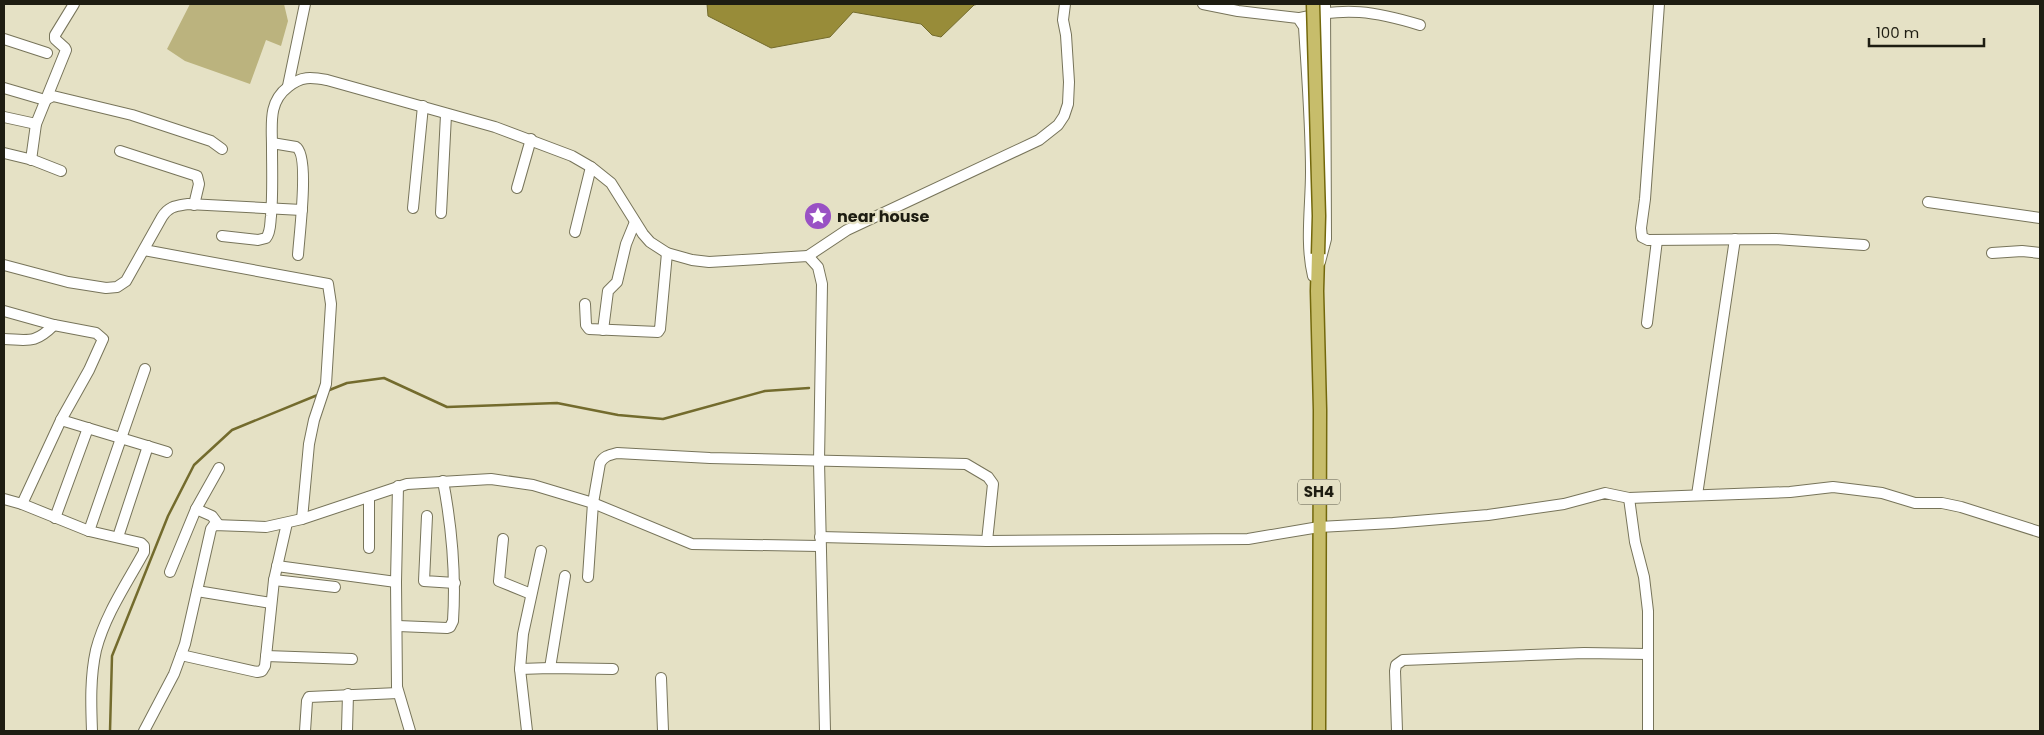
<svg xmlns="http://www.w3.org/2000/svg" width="2044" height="735" viewBox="0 0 2044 735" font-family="Poppins,sans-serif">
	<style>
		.green { fill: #bbb37e }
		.water { fill: #988c39; stroke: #736b2d }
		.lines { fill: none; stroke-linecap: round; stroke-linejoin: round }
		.stream { stroke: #736b2d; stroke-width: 2.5 }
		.minor-casing { stroke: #77745a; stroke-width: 12 }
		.major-casing { stroke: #73680c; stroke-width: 15 }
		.minor { stroke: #fff; stroke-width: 10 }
		.major { stroke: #c7bd6b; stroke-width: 12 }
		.major-bridge-casing { stroke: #73680c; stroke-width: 15; stroke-linecap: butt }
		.major-bridge { stroke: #c7bd6b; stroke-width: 12 }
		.labels { text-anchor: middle; stroke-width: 4.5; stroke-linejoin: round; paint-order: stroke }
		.shield { fill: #e5e1c5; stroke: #5a5848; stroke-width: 1 }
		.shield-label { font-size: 15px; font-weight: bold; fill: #1e1d12 }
		.poi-label { font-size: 16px; font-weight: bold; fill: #1e1d12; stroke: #e5e1c5; text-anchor: start }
	</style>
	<rect width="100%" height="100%" fill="#e5e1c5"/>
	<polygon class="green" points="190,4 284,4 288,21 281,46 266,40 250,84 185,61 167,49"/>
	<polygon class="water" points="707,4 979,4 974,5 941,37 932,35 921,24 853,12 830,37 771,48 708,16"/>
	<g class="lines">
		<g class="stream">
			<polyline points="327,391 347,383 384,378 447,407 557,403 618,415 663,419 765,391 809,388"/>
			<polyline points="110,731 112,656 168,516 194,465 232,430 320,394"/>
		</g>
		<defs>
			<g id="minor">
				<path d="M 1203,4 L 1238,11 L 1298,18 L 1304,27 C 1307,75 1311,124 1311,172 C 1311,206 1305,243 1313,276"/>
				<polyline points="1659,4 1645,199 1641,228 1642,237 1648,240 1776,239 1864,245"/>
				<path d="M 1299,18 C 1346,7 1374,11 1420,25"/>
				<polyline points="4,39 47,53"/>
				<polyline points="288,86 305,4"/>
				<polyline points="4,88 45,100 53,96 132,115 211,141 222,149"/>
				<polyline points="4,117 36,124"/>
				<path d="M 272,143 L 296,147 C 310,155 299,237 298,255"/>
				<polyline points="120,151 197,176 199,184 194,205"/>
				<polyline points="4,153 33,160 61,171"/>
				<polyline points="31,160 36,124 66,50 65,48 55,39 55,35 74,4"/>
				<polyline points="517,188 531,139"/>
				<polyline points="1928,202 2040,218"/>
				<polyline points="413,208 423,106"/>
				<polyline points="441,213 446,115"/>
				<polyline points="575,232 591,167"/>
				<path d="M 222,236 L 258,240 L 266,238 C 271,232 270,223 271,216 C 273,193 272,170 272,147 C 272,124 268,102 288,87 C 301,76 311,77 327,80 L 495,127 L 572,156 L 591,167 L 611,183 L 643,234 L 650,242 L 667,253 L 692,260 L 709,262 L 808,256 L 818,267 L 822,284 L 819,461 L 825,731"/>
				<polyline points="144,250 328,284 331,304 326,384 314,420 309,444 302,519"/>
				<polyline points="1992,253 2022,251 2040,253"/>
				<polyline points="808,256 847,230 1039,140 1058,125 1064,116 1068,104 1069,82 1066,35 1063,20 1065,4"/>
				<polyline points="1320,262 1326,239 1325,4"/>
				<path d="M 4,265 L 68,282 L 106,288 L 117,287 L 126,281 L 162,217 C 169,206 176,206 188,204 L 302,210"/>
				<polyline points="585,304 586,325 589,329 658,332 660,329 667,253"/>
				<polyline points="4,311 54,325 96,333 103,339 89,370 61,420 22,504"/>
				<polyline points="1647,323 1657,240"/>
				<polyline points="603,330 608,291 617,282 626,244 635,222"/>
				<path d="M 4,339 C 29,340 35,344 54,325"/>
				<polyline points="61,420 167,452"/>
				<polyline points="398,486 396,582 397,687 410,731"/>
				<polyline points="1697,495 1735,239"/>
				<polyline points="369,497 369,548"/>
				<polyline points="1629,498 1635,542 1644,577 1648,611 1648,731"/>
				<path d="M 4,499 L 22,504 L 89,531 L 141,543 L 144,546 L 144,552 C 127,583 105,615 96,650 C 90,677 91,704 92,731"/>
				<polyline points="196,509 212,516 218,524"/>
				<polyline points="427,516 424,581 455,583"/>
				<polyline points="55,518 88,428"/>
				<polyline points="89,531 145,369"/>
				<polyline points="118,537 148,446"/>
				<polyline points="820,537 987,541 1248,539 1319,527 1393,523 1488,515 1564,504 1605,493 1629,498 1790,492 1833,487 1882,493 1915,503 1942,503 1961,507 2040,532"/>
				<polyline points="503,539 499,581 531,594"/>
				<polyline points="277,566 396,582"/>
				<polyline points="170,572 196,509 219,468"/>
				<path d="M 588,577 L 593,503 L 600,463 C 604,456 609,455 617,453 L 710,458 L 966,464 L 988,477 L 993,484 L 987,541"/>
				<polyline points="274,580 335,587"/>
				<polyline points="197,591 271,603"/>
				<path d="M 398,626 L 447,628 L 450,627 L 453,621 C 456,574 452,528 443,481"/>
				<polyline points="181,655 257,672 262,671 265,666 274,580 287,523"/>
				<polyline points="266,656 352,659"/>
				<polyline points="550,668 565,576"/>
				<polyline points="520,669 550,668 613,669"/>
				<polyline points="661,678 663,731"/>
				<polyline points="144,731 174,674 185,644 211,529 214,525 266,527 302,519 407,484 491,479 533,485 593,503 692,544 819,546"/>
				<polyline points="305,731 307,701 309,697 398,693"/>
				<polyline points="347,731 348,694"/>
				<polyline points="527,731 520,669 523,634 541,551"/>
				<polyline points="1397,731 1395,671 1396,665 1403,660 1584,653 1648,654"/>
			</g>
			<polyline id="major" points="1318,254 1317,291 1320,410 1319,731"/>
		</defs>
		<use href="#minor" class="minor-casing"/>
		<use href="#major" class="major-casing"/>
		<use href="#minor" class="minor"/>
		<use href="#major" class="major"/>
		<defs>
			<polyline id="major-bridge" points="1313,4 1319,216 1318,254"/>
		</defs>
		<use href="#major-bridge" class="major-bridge-casing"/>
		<use href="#major-bridge" class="major-bridge"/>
	</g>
	<defs>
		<symbol id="sight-disc" viewBox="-11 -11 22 22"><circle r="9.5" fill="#9951c4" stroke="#e5e1c5"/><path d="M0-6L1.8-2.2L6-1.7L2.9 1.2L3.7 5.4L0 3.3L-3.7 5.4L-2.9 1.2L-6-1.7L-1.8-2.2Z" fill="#fff"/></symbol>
	</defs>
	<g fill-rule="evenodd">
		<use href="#sight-disc" x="802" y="200" width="32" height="32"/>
	</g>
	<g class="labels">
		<rect class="shield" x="1298" y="479.5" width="42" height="25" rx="4"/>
		<g class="shield-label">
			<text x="1319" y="497">SH4</text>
		</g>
		<g class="poi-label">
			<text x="837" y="222">near house</text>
		</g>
	</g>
	<rect width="2044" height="735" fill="none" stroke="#1e1d12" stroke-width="10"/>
	<path d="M1869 38v8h115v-8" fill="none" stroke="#1e1d12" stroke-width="2.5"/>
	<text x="1876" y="38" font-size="15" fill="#1e1d12" stroke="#e5e1c5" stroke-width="4" paint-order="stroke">100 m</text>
</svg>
